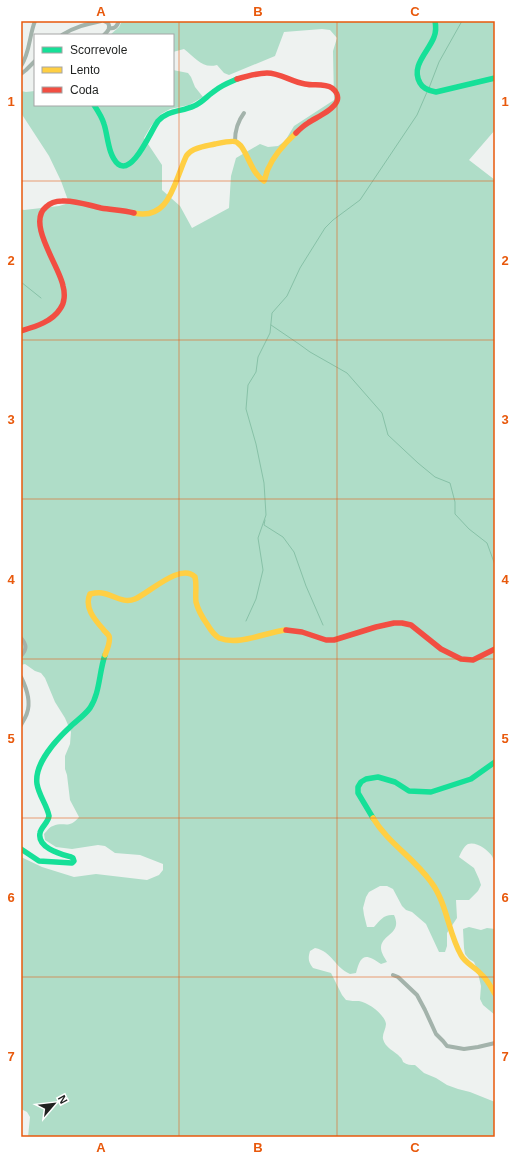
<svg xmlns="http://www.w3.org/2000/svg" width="516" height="1158" viewBox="0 0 516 1158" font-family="Arial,sans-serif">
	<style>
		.forest { fill: #afddc8 }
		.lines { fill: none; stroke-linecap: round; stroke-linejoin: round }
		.stream { stroke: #87c1a7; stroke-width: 1 }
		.street { stroke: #a3b3ab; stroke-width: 4 }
		.fast { stroke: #16e098; stroke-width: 5.5 }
		.slow { stroke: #ffcf43; stroke-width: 5.5 }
		.jam { stroke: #f24e42; stroke-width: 5.5 }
		.grid { fill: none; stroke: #e8590c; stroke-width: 1; stroke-opacity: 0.55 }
		.neatline { fill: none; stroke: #e8590c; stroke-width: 1.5 }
		.grid-label { font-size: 13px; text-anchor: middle; font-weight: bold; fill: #e8590c }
	</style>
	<rect width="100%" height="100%" fill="#eef2f0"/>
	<g class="forest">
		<path d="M 122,21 L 495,21 L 495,130 L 469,160 L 495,180 L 495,866 C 494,863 494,859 492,856 C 488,850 476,841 468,844 C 463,847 461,853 459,857 L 474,868 L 479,879 L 481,885 L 478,891 L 469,900 L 456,900 L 457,918 L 447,933 L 447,946 L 445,952 L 439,952 L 426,924 L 412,912 L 406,910 L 402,906 L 393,889 L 387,886 L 380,886 L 369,892 L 366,897 L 363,908 L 364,915 L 367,927 L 374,927 C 380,920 384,914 394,915 C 403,934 381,934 381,948 C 381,953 385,958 387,962 L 381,964 C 365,953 361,954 356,973 L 350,974 C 334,967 333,952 315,948 L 310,951 C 308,958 308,962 313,968 L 331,973 L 342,995 L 346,1000 C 351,1001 354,1001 359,1001 C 368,1002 385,1015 386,1024 C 386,1029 382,1034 383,1039 C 385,1048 395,1051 400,1057 C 401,1057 403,1061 403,1062 C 407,1065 411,1065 415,1065 L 424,1073 L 436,1078 L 447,1085 L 458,1089 L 470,1092 L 495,1102 L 495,1137 L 28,1137 L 30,1117 L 27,1112 L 21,1109 L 21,857 L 42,867 L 74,877 L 96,874 L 147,880 L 159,875 L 163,870 L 163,864 L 140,855 L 115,853 L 105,846 L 98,845 L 72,849 L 56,847 L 45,840 L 44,834 C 47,831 49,827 53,826 C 65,821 68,830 79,817 L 70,800 L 67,775 L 65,769 L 65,756 L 70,744 L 71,732 L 65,718 L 55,702 L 45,678 L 41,673 L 35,671 L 25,664 L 21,665 L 21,209 L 24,210 L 59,206 L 69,203 L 61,181 L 49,156 L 21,113 L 21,91 L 26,92 L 35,91 L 35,105 L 173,105 L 173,70 L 188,73 L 191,77 L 195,87 L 203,97 L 189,105 L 170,109 L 161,114 L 151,126 L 144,138 L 162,165 L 162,190 L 180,206 L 192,228 L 229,208 L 231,176 L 236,158 L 260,144 L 268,147 L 278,146 L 285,141 L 294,126 L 334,100 L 333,51 L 337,38 L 330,30 L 322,29 L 284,32 L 275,56 L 229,75 L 224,73 L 217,65 C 202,69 196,58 184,49 L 173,52 L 173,35 L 110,35 L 119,27 Z"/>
		<polygon points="469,927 481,930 487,928 495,929 495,1015 483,1005 480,999 481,986 477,969 474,962 469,959 465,954 464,948 463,929"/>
	</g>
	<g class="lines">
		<g class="stream">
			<polyline points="429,88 439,62 462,21"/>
			<polyline points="21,282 41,298"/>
			<polyline points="271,325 299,344 310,352 347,373 382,413 388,435 418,463 435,477 450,483 455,502 455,514 469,529 487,543 495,565"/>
			<polyline points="265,520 264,525 283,537 294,552 306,586 323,625"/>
			<polyline points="246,621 256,599 263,570 258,538 266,515 264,483 256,444 246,409 248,385 256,372 258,357 270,333 272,313 287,296 300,268 325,228 333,220 360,200 417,115 427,92"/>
		</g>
		<g class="street">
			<path d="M 110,28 C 115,29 117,26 119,21"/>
			<path d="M 62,35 C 74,27 87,24 101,21"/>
			<path d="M 104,35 C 108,31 111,28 108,23 L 104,21"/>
			<path d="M 21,66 C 30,53 29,36 35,21"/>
			<polyline points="21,74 26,70 35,61"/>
			<path d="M 235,141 C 235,131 238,121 244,113"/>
			<path d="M 21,638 C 27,645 27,649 21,656"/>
			<path d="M 21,677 C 26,687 31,702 27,713 C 26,717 23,721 21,725"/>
			<polyline points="393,975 398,977 417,995 425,1010 436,1034 443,1041 447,1046 464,1049 478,1047 495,1043"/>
		</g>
		<g class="fast">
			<path d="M 435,21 C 436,26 436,32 434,37 C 429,51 410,66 420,83 C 423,89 430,91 436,92 L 495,78"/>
			<path d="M 94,105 C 98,111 102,117 104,124 C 108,136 108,155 118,164 C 133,176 151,130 158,121 C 168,110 181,112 194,106 C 202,103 208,95 216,90 C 222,85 230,82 237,79"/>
			<polyline points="373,818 358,793 358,787 361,782 366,779 378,777 395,782 409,791 431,792 471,779 495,762"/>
			<path d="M 21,849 L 39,861 L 72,863 L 74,861 L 73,858 L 71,857 C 61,854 37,848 40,833 C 41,827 48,823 49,816 C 47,805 39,796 37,784 C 34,764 56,740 70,727 C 76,721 84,716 90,708 C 100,693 99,672 105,655"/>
		</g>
		<g class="slow">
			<path d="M 134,213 C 165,220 172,192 181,169 C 183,164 185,158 187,155 C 193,147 207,146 215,144 C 220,143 233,140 236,142 C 237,142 240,145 241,146 C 249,157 252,173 264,181 C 266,177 266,173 268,169 C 274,155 285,143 296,133"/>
			<path d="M 105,655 C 107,650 111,641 109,636 C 108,634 104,631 103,629 C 94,619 84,607 90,594 C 94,593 98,592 102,593 C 114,595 123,604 135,599 C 149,593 181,562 195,577 C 197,585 195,593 196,602 C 198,610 202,617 207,624 C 210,629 214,635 219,638 C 239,646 266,632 286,630"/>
			<path d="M 373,818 C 388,843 414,858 431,882 C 447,903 448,932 461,955 C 465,963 475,967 481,974 C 487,979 491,987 495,994"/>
		</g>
		<g class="jam">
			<path d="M 237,79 C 247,76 257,73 267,73 C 280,73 292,82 305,84 C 314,86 324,83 332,88 C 336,91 339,96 337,101 C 334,110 315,118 308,123 C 303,126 300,129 296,133"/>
			<path d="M 21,331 C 34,327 52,322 60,309 C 65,303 65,293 63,286 C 60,267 26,223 46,207 C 50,203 56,201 62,201 C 75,200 88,205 101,208 C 112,210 123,210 134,213"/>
			<polyline points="286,630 302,632 326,640 334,640 376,627 394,623 402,623 411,625 441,649 461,659 473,660 495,649"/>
		</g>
	</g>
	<path class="grid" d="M 179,21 L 179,1137M 337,21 L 337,1137M 21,181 L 495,181M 21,340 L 495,340M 21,499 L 495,499M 21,659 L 495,659M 21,818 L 495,818M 21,977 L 495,977"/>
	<rect width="516" height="1158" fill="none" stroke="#ffffff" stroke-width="44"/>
	<rect x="34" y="34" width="140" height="72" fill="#ffffff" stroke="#a5a6a6"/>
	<rect x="42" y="47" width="20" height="6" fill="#16e098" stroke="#a5a6a6"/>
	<text x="70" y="54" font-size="12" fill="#1f2120">Scorrevole</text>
	<rect x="42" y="67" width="20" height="6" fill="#ffcf43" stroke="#a5a6a6"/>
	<text x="70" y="74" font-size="12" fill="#1f2120">Lento</text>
	<rect x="42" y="87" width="20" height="6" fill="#f24e42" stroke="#a5a6a6"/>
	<text x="70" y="94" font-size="12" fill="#1f2120">Coda</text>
	<g transform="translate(54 1104) rotate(62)" stroke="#ffffff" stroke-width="3" paint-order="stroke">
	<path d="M0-3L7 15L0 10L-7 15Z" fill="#1f2120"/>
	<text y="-6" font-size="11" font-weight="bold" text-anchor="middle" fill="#1f2120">N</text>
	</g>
	<rect x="22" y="22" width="472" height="1114" class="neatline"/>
	<g class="grid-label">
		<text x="101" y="16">A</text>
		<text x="258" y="16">B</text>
		<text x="415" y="16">C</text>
		<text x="11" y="106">1</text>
		<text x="505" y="106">1</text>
		<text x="11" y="265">2</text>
		<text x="505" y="265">2</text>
		<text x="11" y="424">3</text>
		<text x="505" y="424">3</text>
		<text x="11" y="584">4</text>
		<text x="505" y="584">4</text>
		<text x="11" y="743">5</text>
		<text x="505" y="743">5</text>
		<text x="11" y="902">6</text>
		<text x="505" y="902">6</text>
		<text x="11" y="1061">7</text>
		<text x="505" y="1061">7</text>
		<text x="101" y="1152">A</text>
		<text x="258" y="1152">B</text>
		<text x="415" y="1152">C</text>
	</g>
</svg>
